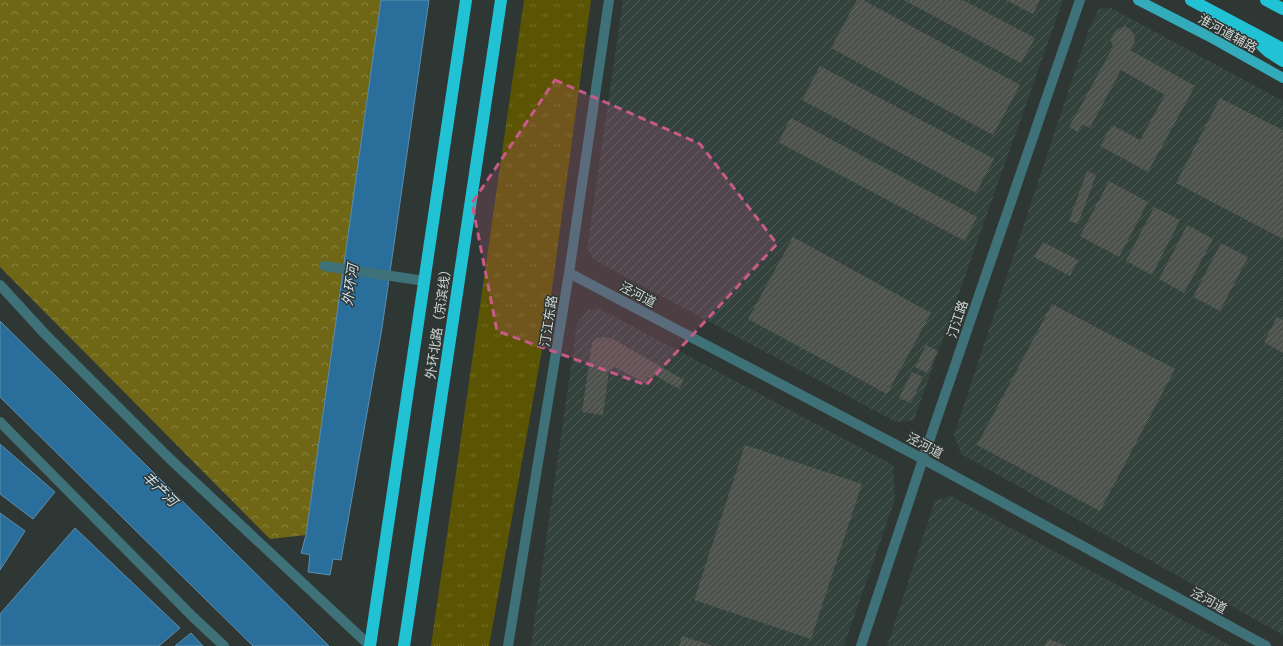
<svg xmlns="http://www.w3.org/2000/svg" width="1283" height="646" viewBox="0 0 1283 646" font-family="'Noto Sans','Noto Sans SC',sans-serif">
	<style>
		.industrial { fill: url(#industrial-furrows) }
		.grass { fill: url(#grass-tufts) }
		.forest { fill: url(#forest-crowns) }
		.water { fill: #2a6e9b; stroke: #5c8dac }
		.building { fill: url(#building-hatch) }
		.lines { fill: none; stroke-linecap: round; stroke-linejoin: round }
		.minor { stroke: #3f7178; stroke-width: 10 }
		.major { stroke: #33abba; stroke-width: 10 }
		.highway { stroke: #21c2d4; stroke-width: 12 }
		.marked { fill: #c75a86; fill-opacity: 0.2; stroke: #c75a86; stroke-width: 3; stroke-dasharray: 8 5; stroke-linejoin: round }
		.labels { text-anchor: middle; stroke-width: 3; stroke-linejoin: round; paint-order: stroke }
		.street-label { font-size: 13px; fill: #d1d6d5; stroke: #2f3734 }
		.water-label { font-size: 14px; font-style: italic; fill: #cde1f1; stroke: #2f3734 }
	</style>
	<defs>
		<pattern id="industrial-furrows" width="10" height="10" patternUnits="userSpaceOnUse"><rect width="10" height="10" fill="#33423d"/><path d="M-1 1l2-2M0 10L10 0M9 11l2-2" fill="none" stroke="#505d58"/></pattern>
		<pattern id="grass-tufts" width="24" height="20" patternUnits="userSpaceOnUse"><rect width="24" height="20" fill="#5b5403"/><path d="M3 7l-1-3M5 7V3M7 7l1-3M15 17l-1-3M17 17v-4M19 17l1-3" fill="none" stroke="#726c27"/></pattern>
		<pattern id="forest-crowns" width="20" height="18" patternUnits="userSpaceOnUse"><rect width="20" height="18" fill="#6f6715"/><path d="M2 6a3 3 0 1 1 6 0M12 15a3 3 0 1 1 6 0" fill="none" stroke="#898341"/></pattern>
		<pattern id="building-hatch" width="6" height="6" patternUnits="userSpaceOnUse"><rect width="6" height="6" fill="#4d524c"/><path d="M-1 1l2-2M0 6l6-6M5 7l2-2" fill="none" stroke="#666a65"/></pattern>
	</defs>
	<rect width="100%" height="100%" fill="#2f3734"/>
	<g class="industrial">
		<polygon points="623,0 1063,0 914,420 896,422 594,260 587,249"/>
		<polygon points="1111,8 1283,101 1283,635 961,454 954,435 1089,29 1099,9"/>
		<polygon points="598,308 893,465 895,499 844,646 531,646 577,324 588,310"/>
		<polygon points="951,496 1231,646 887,646 935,501"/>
	</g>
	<polygon class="grass" points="524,0 591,0 549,311 489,646 431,646"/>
	<polygon class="forest" points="0,0 381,0 306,535 270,539 0,267"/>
	<g class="water">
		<polygon points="381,0 429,0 382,328 341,560 333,559 330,575 308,572 310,555 301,553 306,535"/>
		<polygon points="0,321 312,629 329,646 253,646 0,397"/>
		<polygon points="0,444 55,492 33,519 0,494"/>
		<polygon points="0,513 25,531 0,570"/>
		<polygon points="75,528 180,628 159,646 0,646 0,614"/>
		<polygon points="191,633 203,646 175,646"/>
	</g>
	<g class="building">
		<polygon points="857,0 863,0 1020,85 993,135 831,48"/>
		<polygon points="904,0 963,0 1035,38 1021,63"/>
		<polygon points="1006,0 1040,0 1033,14"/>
		<polygon points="1125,26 1131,30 1134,34 1135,41 1130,50 1195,86 1148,172 1100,146 1112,125 1140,140 1165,95 1121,70 1090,128 1082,124 1078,132 1069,127 1113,47 1111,41 1112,36 1116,30"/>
		<polygon points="820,66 994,159 976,193 802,100"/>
		<polygon points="1220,98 1283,130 1283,239 1176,183"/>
		<polygon points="791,118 977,217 965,241 778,142"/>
		<polygon points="1087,171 1096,175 1078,224 1069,221"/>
		<polygon points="1109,181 1148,202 1119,257 1080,236"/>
		<polygon points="1154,207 1180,220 1152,275 1126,261"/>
		<polygon points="1187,225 1213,239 1184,293 1159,279"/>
		<polygon points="793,237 931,313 887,394 748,319"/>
		<polygon points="1043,242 1078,260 1070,276 1034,257"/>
		<polygon points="1221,243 1248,257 1220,311 1193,297"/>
		<polygon points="1052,304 1175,369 1100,511 977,445"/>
		<polygon points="1277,317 1283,320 1283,353 1264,342"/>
		<polygon points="603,337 613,339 684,380 679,389 654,375 652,379 648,377 645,383 615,367 609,371 603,415 582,412 592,343 597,338"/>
		<polygon points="926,345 938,351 927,373 915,367"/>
		<polygon points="912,372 923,377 911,403 899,398"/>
		<polygon points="745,445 862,484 811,639 694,600"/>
		<polygon points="682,636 713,646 679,646"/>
		<polygon points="1048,639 1067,646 1045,646"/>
	</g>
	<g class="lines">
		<g class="minor">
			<polyline points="324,266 425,281"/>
			<polyline points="569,273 923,459 1266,646"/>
			<polyline points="0,285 44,333 169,458 370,646"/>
			<polyline points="0,422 193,617 224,646"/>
			<polyline points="508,646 569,273 609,0"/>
			<polyline points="861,646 923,459 1080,0"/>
		</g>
		<polyline class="major" points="1138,0 1208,36 1283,78"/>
		<g class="highway">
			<polyline points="1191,0 1283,49"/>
			<polyline points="1266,0 1283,9"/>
			<polyline points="1256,40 1269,52 1283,61"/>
			<polyline points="370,646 466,0"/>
			<polyline points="404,646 501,0"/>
		</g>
	</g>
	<path class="marked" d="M 555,80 L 700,144 L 777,244 L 646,385 L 497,331 L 472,203 Z"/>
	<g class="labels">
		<g class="street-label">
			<text transform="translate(1228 33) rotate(29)" y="5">淮河道辅路</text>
			<text transform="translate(638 294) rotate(28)" y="5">泾河道</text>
			<text transform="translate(957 319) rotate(-71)" y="5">汀江路</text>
			<text transform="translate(438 321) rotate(-82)" y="5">外环北路（京滨线）</text>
			<text transform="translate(548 321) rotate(-81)" y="5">汀江东路</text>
			<text transform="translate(925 445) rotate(28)" y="5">泾河道</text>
			<text transform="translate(1209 600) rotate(29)" y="5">泾河道</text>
		</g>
		<g class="water-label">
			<text transform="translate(350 285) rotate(-82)" y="5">外环河</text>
			<text transform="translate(160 489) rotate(44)" y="5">丰产河</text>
		</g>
	</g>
</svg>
